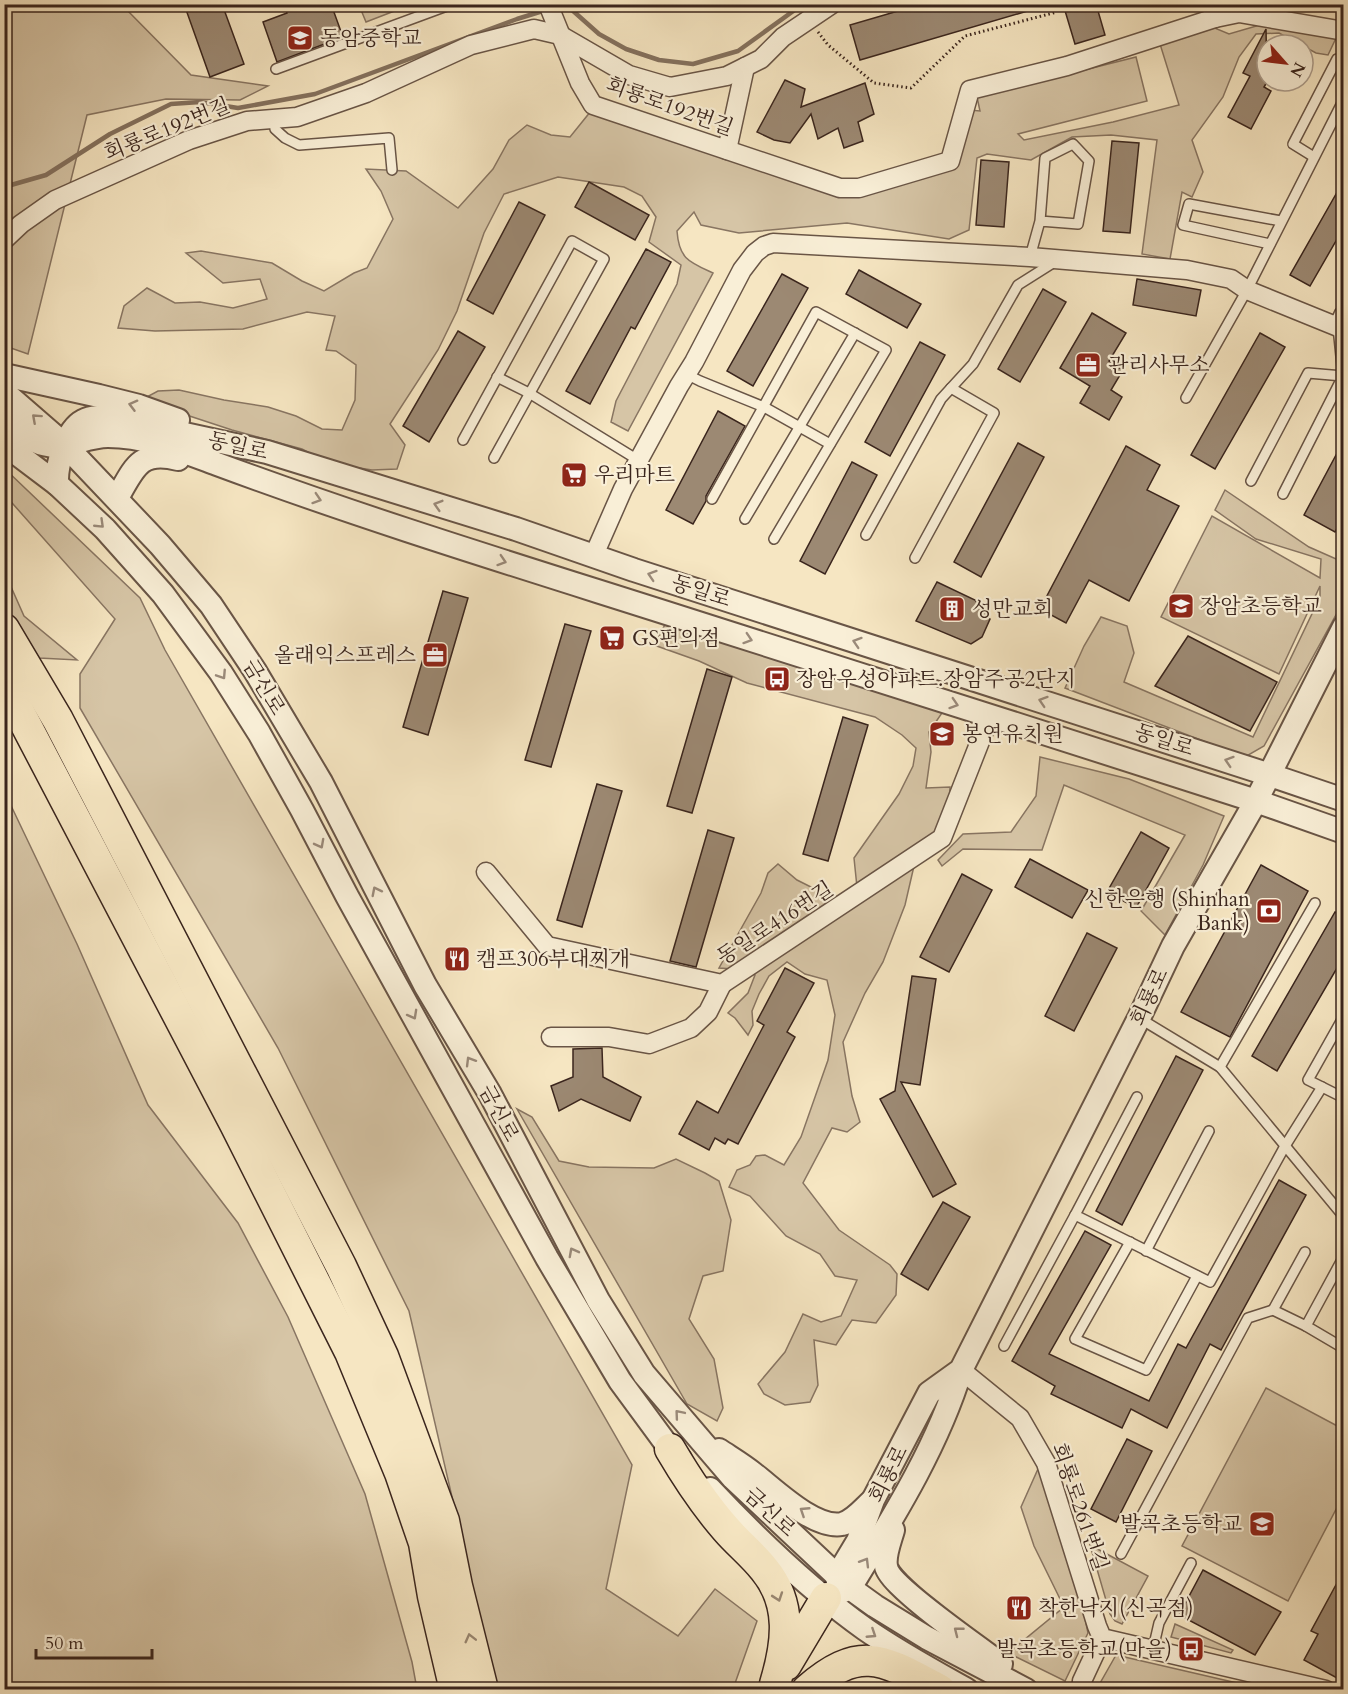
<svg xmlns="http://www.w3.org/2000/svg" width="1348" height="1694" viewBox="0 0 1348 1694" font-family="Cardo,'Noto Serif KR',serif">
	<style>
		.green { fill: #d6c5a6; stroke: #887562; stroke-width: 1.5 }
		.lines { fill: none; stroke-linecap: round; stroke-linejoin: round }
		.stream { stroke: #84715e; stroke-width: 4.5 }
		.building { fill: #9c8973; stroke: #3a251d; stroke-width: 1.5 }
		.service-casing { stroke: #695546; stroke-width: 12 }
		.minor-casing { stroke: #695546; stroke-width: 21 }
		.tertiary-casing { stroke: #695546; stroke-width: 26 }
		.trunk-casing { stroke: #3a251d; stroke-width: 33 }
		.path { stroke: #3a251d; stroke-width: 3; stroke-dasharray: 1.5 3; stroke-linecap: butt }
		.service { stroke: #f9efd7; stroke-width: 9 }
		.minor { stroke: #f9efd7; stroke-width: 18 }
		.tertiary { stroke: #f9efd7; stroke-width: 22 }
		.trunk { stroke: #f6e6c2; stroke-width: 30 }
		.oneway { stroke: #9a8a7a }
		.oneway2 { stroke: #988670 }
		.labels { text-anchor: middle; stroke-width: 4.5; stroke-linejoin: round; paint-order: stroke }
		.poi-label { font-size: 21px; fill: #3a251d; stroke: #f9efd7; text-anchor: start }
		.street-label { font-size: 21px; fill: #3a251d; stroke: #f9efd7 }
	</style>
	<rect width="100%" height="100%" fill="#f6e6c2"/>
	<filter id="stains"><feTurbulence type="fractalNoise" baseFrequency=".00333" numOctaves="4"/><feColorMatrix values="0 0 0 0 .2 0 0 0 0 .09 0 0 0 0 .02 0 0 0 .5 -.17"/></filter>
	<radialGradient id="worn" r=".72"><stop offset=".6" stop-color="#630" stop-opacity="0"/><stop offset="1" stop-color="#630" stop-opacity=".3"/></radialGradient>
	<g class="green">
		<polygon points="5,5 127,5 126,9 191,75 268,86 240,100 166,99 87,115 28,354 5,346"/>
		<polygon points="359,5 410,5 366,22"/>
		<path d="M 1270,22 L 1337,36 L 1328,55 L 1316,53 L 1279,33 L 1256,34 L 1239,57 L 1223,97 L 1192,140 L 1203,172 L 1192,197 L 1182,192 L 1170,259 L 1142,254 L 1157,140 L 1111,135 L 1072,137 L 1031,160 L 987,154 L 977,158 L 969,230 L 949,239 L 847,223 L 739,233 L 701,225 L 694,212 L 677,231 C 679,259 689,262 713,273 L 628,431 L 611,422 L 616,401 L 677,284 L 681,265 L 649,242 L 656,217 L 642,196 L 624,187 L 558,177 L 504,194 L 484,233 L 457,311 L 438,350 L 390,424 L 405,445 L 397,469 L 372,470 L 328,463 L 302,449 L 232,430 L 141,400 L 158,391 L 179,390 L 224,400 L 268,407 L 296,416 L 322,429 L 342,430 L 355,400 L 356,365 L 336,351 L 326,350 L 335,316 L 307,312 L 243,329 L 155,331 L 118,328 L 124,306 L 147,288 L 175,303 L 200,302 L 233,308 L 267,299 L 260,279 L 223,283 L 186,253 L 201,251 L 272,263 L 302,281 L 324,291 L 354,273 L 367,268 L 393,219 L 381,191 L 366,169 L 406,171 L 458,208 L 493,169 L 509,140 L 527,125 L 551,135 L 570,137 L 591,111 L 838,194 L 922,179 L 953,168 L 969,110 L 980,111 L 977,97 L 1136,57 L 1147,101 L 1018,134 L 1024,140 L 1113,122 L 1179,105 L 1160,44 L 1210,26 L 1229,34 Z"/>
		<polygon points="4,468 140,598 165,650 632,1465 606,1589 678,1636 715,1589 757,1621 733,1689 492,1689 468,1566 409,1311 278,1048 80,708 80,674 115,619 5,495"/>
		<polygon points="1225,490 1309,547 1343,562 1343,602 1264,746 1245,757 1065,688 1084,646 1101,617 1127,626 1134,653 1124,682 1253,737 1320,597 1320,586 1279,674 1161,617 1212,516 1320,578 1321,559 1256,539 1215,510"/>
		<polygon points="4,571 24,616 77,660 39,658 5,607"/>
		<polygon points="667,621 771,654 865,688 944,710 929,732 931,752 926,788 950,787 948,840 914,866 905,905 883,962 865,993 843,1042 852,1096 860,1122 847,1132 832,1128 803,1183 839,1230 890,1265 897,1274 896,1295 876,1323 852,1320 836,1345 814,1340 818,1385 810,1402 785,1405 764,1394 758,1384 785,1352 803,1314 821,1322 841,1316 857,1280 835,1276 820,1254 786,1236 750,1196 729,1187 737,1170 750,1165 756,1156 765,1155 784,1165 801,1137 828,1060 835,1015 827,980 805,974 787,962 769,976 759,994 752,1011 753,1025 748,1035 735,1018 728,1013 748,993 755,975 734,969 719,968 761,893 768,873 778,864 797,880 823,893 831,920 858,897 854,858 899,794 913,766 916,748 902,735 875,717 747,683 699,661 654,645"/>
		<polygon points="1040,757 1129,779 1224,816 1203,865 1165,935 1141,911 1185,835 1064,785 1042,850 963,849 942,866 938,860 963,834 1011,832 1036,796"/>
		<polygon points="5,793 77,944 148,1105 238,1223 288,1317 365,1494 412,1662 417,1689 5,1689"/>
		<polygon points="517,1109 532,1117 559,1161 589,1167 654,1168 676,1159 705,1173 719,1181 731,1220 723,1271 703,1276 689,1319 714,1359 723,1408 717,1421 687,1404"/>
		<polygon points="1266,1388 1343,1429 1343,1496 1288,1601 1182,1546"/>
		<polygon points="1042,1460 1080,1594 1088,1633 1065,1681 1008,1653 1064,1607 1034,1546 1021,1507"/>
		<polygon points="1090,1545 1148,1576 1122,1624 1115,1621 1110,1614"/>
		<polygon points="1175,1624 1233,1650 1231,1653 1171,1637"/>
		<polygon points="1116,1655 1263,1689 1099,1689 1099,1685"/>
	</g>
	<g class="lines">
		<g class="stream">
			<polyline points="555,9 572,10 599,34 626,49 659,60 693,64 738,51 803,4"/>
			<polyline points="4,187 46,175 110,134 171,104 200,102 238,108 315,94 517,19 546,10"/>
		</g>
	</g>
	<g class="building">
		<polygon points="184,4 222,4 244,64 210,77"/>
		<polygon points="284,4 331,4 343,37 277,62 263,22 287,13"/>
		<polygon points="922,4 1038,4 1038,8 860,60 850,25"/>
		<polygon points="1063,4 1096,4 1105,35 1075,44"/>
		<polygon points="1266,29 1267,82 1264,87 1271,91 1251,129 1228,117 1250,76 1243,73"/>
		<polygon points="785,80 805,89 801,107 865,83 874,114 858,122 863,141 844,148 838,128 818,139 811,114 790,143 774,140 757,132"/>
		<polygon points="1112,141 1139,143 1130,233 1103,231"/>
		<polygon points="981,160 1009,162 1004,227 976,225"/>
		<polygon points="1344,180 1344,227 1310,286 1290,275"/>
		<polygon points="589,182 649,215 635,240 575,207"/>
		<polygon points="519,202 545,215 493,314 467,300"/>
		<polygon points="646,249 671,262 635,329 631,327 590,404 566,391"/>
		<polygon points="859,270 921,304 907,328 846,294"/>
		<polygon points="782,274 808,288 753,386 727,371"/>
		<polygon points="1137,279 1201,290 1196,316 1133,305"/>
		<polygon points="1043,289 1066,302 1020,382 998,369"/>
		<polygon points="1092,313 1126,333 1109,361 1123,370 1111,390 1122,397 1109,420 1080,403 1090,386 1060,368"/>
		<polygon points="458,331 485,347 429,442 403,426"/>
		<polygon points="1260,333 1285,347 1215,469 1191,455"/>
		<polygon points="920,342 945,355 890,456 865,442"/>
		<polygon points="718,411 745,426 706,496 706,501 693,524 666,510"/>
		<polygon points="1344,440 1344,515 1335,532 1304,515"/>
		<polygon points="1018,443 1044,457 981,577 954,562"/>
		<polygon points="1126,446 1160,465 1147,490 1179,506 1129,601 1089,580 1066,623 1040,609"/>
		<polygon points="852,462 877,475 825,574 800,561"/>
		<polygon points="937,582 975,600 990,619 982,637 971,644 916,621"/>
		<polygon points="443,591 468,598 428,735 403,727"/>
		<polygon points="565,624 591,631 551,767 525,760"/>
		<polygon points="1188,636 1277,682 1250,731 1155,686"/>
		<polygon points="707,669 732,677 692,813 667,806"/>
		<polygon points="843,717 868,725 828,861 803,854"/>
		<polygon points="597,784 622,791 582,927 557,920"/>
		<polygon points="708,830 734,838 696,967 670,961"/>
		<polygon points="1141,832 1169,848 1136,908 1107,892"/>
		<polygon points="1030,859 1088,890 1072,918 1015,887"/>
		<polygon points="1261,865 1308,891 1230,1037 1181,1012"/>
		<polygon points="962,874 992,890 949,972 920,957"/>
		<polygon points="1335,912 1344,917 1344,956 1277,1071 1252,1056"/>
		<polygon points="1087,933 1117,948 1074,1031 1045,1016"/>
		<polygon points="785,968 814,983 787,1032 795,1037 738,1144 728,1139 725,1144 715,1138 709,1150 679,1134 697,1101 718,1113 764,1025 757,1021"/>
		<polygon points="912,976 936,979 920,1085 901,1082 956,1184 933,1197 880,1099 895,1091"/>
		<polygon points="602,1048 603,1077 641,1097 630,1121 581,1099 559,1111 551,1086 573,1077 573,1049"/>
		<polygon points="1176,1056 1203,1070 1122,1225 1096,1211"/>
		<polygon points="1279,1180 1306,1195 1221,1350 1210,1344 1167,1428 1131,1409 1122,1428 1051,1394 1055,1386 1012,1361 1085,1231 1111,1245 1049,1354 1149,1401 1178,1344 1186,1348"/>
		<polygon points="943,1202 970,1217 928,1290 901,1274"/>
		<polygon points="1127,1439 1152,1451 1116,1522 1091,1509"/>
		<polygon points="1203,1570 1281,1612 1255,1655 1179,1615"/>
		<polygon points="1344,1570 1344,1666 1337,1678 1304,1660 1318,1634 1311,1631"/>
	</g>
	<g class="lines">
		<defs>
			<g id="service">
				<polyline points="276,69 452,4"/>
				<polyline points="274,119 275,129 285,138 299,145 389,138 392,170"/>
				<polyline points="1314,157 1293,144 1337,59"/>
				<polyline points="1270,244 1183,225 1189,204 1281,221"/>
				<polyline points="1030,257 1040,221 1045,158 1073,144 1089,161 1078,224 1040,221"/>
				<polyline points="686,374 700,381 764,407 830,444"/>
				<polyline points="497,377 529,393 638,460"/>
				<polyline points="1186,398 1247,290 1344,99"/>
				<polyline points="463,440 572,241 604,259 494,458"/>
				<polyline points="1251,481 1308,373 1343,376"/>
				<polyline points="1283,494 1343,376 1338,327"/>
				<polyline points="712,499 816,312 886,350 774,539"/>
				<polyline points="745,519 855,333"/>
				<polyline points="866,535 941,399 973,364 1018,285 1056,261"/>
				<polyline points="915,558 994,413 951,388"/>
				<polyline points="1342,708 1344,705"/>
				<polyline points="1344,1016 1308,1080 1344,1098"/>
				<polyline points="1139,1018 1220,1067 1344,1217"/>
				<polyline points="1220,1067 1315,903"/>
				<polyline points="1137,1097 1075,1215 1210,1282 1285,1146 1322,1087"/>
				<polyline points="1130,1242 1075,1339 1146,1370 1197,1276"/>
				<polyline points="1146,1251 1209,1131"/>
				<polyline points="1305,1252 1273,1310 1306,1326"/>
				<polyline points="1344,1256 1306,1326 1340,1346 1344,1339"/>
				<polyline points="1004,1346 1075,1215"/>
				<polyline points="1121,1554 1248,1318 1273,1310"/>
				<polyline points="1153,1649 1159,1623 1191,1563"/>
			</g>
			<g id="minor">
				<polyline points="548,4 580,83 593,105 840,188 859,188 950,161 970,90 1067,66 1215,18 1211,4"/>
				<polyline points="1215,18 1239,13 1344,31"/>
				<polyline points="727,150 745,67"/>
				<polyline points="4,240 21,224 55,200 189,140 247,121 297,117 366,93 471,45 534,29 560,35 629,75 670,87 727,76 761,59 783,37 832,4"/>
				<polyline points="594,555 623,489 679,386 694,362 742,270 755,253 764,246 773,243 1030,257 1187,270 1231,279 1247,290 1338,327 1344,314"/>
				<polyline points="486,872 547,946 722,984 942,838 990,716"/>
				<polyline points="551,1037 609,1037 649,1044 691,1028 708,1012 722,984"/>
				<polyline points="961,1370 1020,1418 1046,1463 1097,1626 1102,1638 1326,1690"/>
				<polyline points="1081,1690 1082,1681 1102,1638"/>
			</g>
			<g id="tertiary">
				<polyline points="4,375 99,396 139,406 178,420"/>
				<polyline points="4,392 65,445 160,545 211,605 255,671 321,782 425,985 490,1094 598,1300 644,1374 733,1478 850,1588 875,1606 927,1638 1026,1690"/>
				<path d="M 4,420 C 24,436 42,451 69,444 C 82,441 94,436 108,436 C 146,436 182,451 217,464 C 368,520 522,567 676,616 C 869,677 1063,739 1256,801 L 1344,832"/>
				<polyline points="4,444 57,484 105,529 163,594 221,673 259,733 302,810 347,896 547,1258 620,1381 670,1449 680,1459"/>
				<path d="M 57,484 C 56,466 66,430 83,421 C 92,416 102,417 111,418 L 267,452 L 516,529 L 634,570 L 1270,775 L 1344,800"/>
				<path d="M 117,498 C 134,469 139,449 178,459"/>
				<path d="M 719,1450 C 731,1458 743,1465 754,1474 C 775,1490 814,1529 842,1524 C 854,1521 863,1509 872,1501"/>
				<path d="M 710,1489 C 757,1539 809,1589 865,1629 C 898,1652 933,1671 967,1690"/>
				<path d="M 893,1530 C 890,1541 884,1555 886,1566 C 888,1585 982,1650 1001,1664"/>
				<polyline points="839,1590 837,1576 858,1541 873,1500 929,1393 961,1370 1139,1018 1173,946 1256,801 1344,627"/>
				<path d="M 839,1593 L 850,1588 C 892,1519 937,1448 961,1370"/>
			</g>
			<g id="trunk">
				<polyline points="4,629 58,720 341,1266 383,1356 444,1521 457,1586 483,1690"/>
				<polyline points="4,683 235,1124 350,1352 400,1473 424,1543 433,1596 455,1690"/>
				<path d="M 670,1449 C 687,1478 704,1504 726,1529 C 738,1543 753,1555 764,1569 C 793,1604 787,1644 775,1684"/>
				<polyline points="786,1665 826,1598"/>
				<path d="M 807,1690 C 861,1643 884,1660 940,1690"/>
			</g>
		</defs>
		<use href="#service" class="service-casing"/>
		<use href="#minor" class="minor-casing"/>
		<use href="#tertiary" class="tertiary-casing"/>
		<use href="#trunk" class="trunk-casing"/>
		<polyline class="path" points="818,32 828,45 874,83 911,88 965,36 1057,12"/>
		<use href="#service" class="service"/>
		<use href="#minor" class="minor"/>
		<use href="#tertiary" class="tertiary"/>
		<use href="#trunk" class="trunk"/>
	</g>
	<defs><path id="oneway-chevron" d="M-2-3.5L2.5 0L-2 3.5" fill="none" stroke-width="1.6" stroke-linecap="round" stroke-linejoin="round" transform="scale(1.5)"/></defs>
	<g class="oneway">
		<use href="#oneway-chevron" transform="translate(133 405) rotate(-165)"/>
		<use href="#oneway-chevron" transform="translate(36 418) rotate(-138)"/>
		<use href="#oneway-chevron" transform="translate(317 499) rotate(18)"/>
		<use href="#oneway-chevron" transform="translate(438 505) rotate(-163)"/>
		<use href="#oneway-chevron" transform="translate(100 524) rotate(44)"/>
		<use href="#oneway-chevron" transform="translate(502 561) rotate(18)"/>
		<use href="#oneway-chevron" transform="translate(652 575) rotate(-162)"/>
		<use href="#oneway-chevron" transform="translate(748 639) rotate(18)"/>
		<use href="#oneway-chevron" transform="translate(857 642) rotate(-162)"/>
		<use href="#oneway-chevron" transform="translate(222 675) rotate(57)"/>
		<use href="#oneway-chevron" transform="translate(1043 701) rotate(-162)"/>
		<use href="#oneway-chevron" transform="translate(954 704) rotate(18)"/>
		<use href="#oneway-chevron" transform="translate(1229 761) rotate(-162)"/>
		<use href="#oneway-chevron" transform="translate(320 844) rotate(62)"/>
		<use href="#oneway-chevron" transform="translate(376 891) rotate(-117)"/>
		<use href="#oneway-chevron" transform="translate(413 1015) rotate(61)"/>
		<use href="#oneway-chevron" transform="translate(470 1061) rotate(-121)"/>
		<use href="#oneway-chevron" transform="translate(573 1252) rotate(-118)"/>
		<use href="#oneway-chevron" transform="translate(679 1414) rotate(-130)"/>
		<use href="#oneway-chevron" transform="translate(804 1511) rotate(-147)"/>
		<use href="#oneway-chevron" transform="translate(865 1562) rotate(-59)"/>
		<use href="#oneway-chevron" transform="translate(958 1631) rotate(-142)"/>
		<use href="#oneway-chevron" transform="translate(872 1634) rotate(33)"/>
	</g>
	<g class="oneway2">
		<use href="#oneway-chevron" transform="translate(778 1597) rotate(71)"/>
		<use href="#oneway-chevron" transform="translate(470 1638) rotate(-104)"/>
	</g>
	<defs>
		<symbol id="school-square" viewBox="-11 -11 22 22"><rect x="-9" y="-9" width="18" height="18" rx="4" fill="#8f2418" stroke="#f9efd7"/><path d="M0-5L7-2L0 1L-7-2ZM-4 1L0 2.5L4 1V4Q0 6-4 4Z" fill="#fff"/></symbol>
		<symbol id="office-square" viewBox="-11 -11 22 22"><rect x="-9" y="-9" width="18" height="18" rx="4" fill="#8f2418" stroke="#f9efd7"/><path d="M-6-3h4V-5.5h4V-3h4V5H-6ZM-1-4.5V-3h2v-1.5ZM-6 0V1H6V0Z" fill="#fff"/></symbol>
		<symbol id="supermarket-square" viewBox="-11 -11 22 22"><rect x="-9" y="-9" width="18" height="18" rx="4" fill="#8f2418" stroke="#f9efd7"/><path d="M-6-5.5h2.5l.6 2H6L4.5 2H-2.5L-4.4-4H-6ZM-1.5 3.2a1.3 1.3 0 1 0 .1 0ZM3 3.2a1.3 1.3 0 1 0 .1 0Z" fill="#fff"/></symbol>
		<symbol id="building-square" viewBox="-11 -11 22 22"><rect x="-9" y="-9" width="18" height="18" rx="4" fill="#8f2418" stroke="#f9efd7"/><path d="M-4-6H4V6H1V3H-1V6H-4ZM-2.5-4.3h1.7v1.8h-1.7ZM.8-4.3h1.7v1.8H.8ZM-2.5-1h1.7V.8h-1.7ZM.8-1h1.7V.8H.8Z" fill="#fff"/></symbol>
		<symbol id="bus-square" viewBox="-11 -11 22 22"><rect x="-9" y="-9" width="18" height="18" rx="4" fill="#8f2418" stroke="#f9efd7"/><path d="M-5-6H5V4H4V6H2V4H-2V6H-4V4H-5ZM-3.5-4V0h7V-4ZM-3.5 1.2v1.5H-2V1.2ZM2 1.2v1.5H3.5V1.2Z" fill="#fff"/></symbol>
		<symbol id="bank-square" viewBox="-11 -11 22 22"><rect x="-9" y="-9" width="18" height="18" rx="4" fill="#8f2418" stroke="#f9efd7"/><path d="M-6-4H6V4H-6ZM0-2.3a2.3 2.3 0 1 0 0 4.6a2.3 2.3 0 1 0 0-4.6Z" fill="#fff"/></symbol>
		<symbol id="restaurant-square" viewBox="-11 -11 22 22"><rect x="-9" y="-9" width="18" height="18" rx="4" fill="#8f2418" stroke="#f9efd7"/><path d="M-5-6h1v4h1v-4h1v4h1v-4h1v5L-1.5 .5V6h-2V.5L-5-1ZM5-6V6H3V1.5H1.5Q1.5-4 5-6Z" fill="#fff"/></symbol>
	</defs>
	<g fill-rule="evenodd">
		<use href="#school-square" x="285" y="23" width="30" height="30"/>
		<use href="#office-square" x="1073" y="350" width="30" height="30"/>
		<use href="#supermarket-square" x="559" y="460" width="30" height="30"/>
		<use href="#school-square" x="1166" y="591" width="30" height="30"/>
		<use href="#building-square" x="937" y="594" width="30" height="30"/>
		<use href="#supermarket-square" x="597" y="623" width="30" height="30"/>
		<use href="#office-square" x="420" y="640" width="30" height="30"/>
		<use href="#bus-square" x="762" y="664" width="30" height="30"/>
		<use href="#school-square" x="927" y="719" width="30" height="30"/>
		<use href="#bank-square" x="1254" y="896" width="30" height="30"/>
		<use href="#restaurant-square" x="442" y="944" width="30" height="30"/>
		<use href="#school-square" x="1247" y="1509" width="30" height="30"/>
		<use href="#restaurant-square" x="1004" y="1593" width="30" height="30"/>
		<use href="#bus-square" x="1176" y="1634" width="30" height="30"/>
	</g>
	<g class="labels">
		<g class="poi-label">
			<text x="320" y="45">동암중학교</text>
			<text x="1108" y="372">관리사무소</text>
			<text x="594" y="482">우리마트</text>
			<text x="1200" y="613">장암초등학교</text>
			<text x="972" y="616">성만교회</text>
			<text x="632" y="645">GS편의점</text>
			<text x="416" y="662" text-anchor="end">올래익스프레스</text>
			<text x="796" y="686">장암우성아파트.장암주공2단지</text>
			<text x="962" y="741">봉연유치원</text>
			<text x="1250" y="906" text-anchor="end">신한은행 (Shinhan<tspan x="1250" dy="24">Bank)</tspan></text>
			<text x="476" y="966">캠프306부대찌개</text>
			<text x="1242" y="1531" text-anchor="end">발곡초등학교</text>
			<text x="1038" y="1615">착한낙지(신곡점)</text>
			<text x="1172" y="1656" text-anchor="end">발곡초등학교(마을)</text>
		</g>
		<g class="street-label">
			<text transform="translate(670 106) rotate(20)" y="7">회룡로192번길</text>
			<text transform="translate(167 129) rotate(-22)" y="7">회룡로192번길</text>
			<text transform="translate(238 446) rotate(13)" y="7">동일로</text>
			<text transform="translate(701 591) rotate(18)" y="7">동일로</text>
			<text transform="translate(264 687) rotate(59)" y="7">금신로</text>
			<text transform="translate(1164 740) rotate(18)" y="7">동일로</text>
			<text transform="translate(775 923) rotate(-33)" y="7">동일로416번길</text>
			<text transform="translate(1149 997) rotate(-65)" y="7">회룡로</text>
			<text transform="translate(499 1113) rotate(62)" y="7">금신로</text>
			<text transform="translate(888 1474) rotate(-63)" y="7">회룡로</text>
			<text transform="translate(1080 1507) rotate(71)" y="7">회룡로261번길</text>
			<text transform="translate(770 1512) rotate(43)" y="7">금신로</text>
		</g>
	</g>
	<rect width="1348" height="1694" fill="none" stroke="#f6e6c2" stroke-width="24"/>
	<rect x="6" y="6" width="1336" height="1682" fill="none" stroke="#3a251d" stroke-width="3"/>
	<rect x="12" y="12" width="1324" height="1670" fill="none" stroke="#3a251d" stroke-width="1.5"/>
	<g transform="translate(1285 63) rotate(118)"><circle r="28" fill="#f9efd7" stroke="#ad9e8d" stroke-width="1.5"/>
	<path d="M0-4.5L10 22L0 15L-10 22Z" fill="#8f2418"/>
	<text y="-9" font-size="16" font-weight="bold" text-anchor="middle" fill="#3a251d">N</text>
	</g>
	<path d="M36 1649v9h116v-9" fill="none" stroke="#3a251d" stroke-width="3"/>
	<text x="45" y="1649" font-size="18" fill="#3a251d" stroke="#f9efd7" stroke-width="4.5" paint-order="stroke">50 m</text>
	<rect width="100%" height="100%" filter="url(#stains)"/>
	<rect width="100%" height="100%" fill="url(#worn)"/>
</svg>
